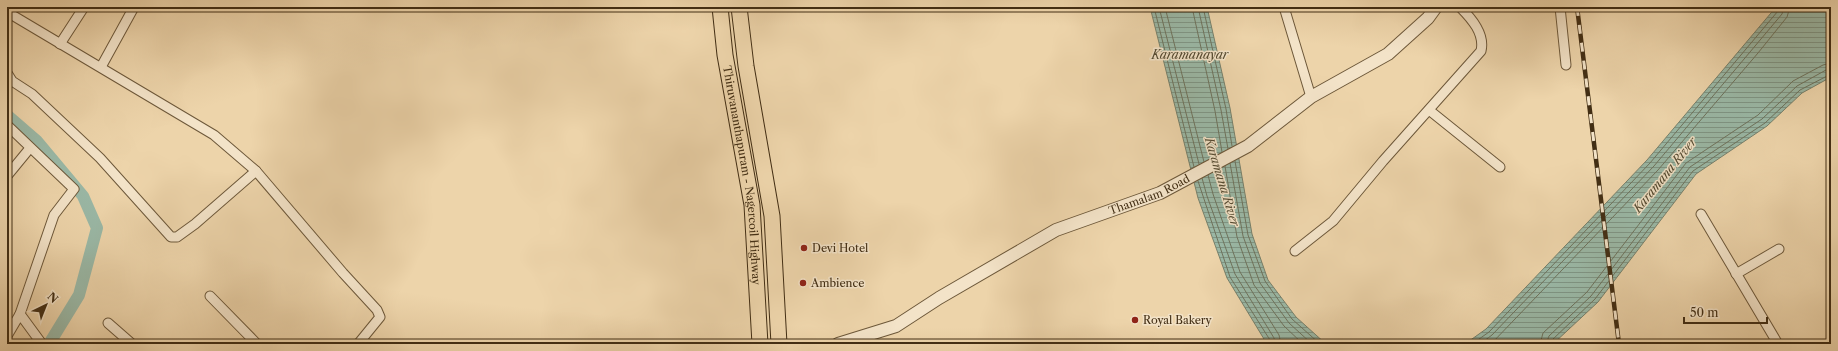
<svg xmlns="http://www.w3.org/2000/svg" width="1838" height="351" viewBox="0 0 1838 351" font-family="'Libre Caslon Text',serif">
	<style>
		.water { fill: url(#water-rules); stroke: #77816c }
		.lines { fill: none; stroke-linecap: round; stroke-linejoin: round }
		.shore { stroke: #6e735d; stroke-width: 1 }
		.canal { stroke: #9ab8a6; stroke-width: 12 }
		.minor-casing { stroke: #6d583a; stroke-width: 11 }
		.tertiary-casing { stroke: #6d583a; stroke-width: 14 }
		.primary-casing { stroke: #422e14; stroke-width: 17 }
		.minor { stroke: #f3e3c8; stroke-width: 9 }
		.tertiary { stroke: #f3e3c8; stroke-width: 12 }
		.primary { stroke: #edd4aa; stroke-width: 15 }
		.rail-casing { stroke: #422e14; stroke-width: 4.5 }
		.rail { stroke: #f3e3c8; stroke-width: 3; stroke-dasharray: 9; stroke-linecap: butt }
		.poi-dot { fill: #8f2418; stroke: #f3e3c8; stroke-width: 1.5 }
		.labels { text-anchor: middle; stroke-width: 3; stroke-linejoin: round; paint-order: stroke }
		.street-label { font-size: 11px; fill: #422e14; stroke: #f3e3c8 }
		.poi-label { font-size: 11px; fill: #422e14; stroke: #f3e3c8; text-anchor: start }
		.water-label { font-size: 12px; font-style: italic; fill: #544a31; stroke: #f3e3c8 }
	</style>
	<defs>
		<pattern id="water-rules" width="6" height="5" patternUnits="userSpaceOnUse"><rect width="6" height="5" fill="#9ab8a6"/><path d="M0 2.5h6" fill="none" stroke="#7f9686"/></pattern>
	</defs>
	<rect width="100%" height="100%" fill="#edd4aa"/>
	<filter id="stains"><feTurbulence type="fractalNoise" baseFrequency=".005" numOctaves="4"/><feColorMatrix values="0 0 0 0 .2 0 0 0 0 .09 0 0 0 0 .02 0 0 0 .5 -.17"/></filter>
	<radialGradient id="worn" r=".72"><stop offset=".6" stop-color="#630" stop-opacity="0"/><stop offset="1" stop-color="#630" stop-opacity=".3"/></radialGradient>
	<g class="water">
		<polygon points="1150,7 1207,7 1230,108 1252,234 1268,280 1296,317 1326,344 1267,344 1227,278 1198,198"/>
		<polygon points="1776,7 1831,7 1831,77 1802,93 1767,126 1696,174 1598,302 1553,344 1465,344 1486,329 1647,160"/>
	</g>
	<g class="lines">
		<g class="shore">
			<polyline points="1154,7 1194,167"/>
			<polyline points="1159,7 1199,164"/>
			<polyline points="1165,7 1204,162"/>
			<polyline points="1192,7 1215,111 1222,152"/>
			<polyline points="1198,7 1221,110 1228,149"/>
			<polyline points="1203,7 1226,109 1232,146"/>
			<polyline points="1235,161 1248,235 1265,281 1292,319 1320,344"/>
			<polyline points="1230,163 1243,236 1260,283 1289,323 1312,344"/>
			<polyline points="1225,166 1237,237 1254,285 1284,326 1303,344"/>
			<polyline points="1208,175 1213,194 1240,272 1279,335 1281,344"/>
			<polyline points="1202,178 1207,196 1235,274 1274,338 1275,344"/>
			<polyline points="1198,181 1230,277 1270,340 1270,344"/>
			<polyline points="1472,344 1489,332 1650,163 1778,11 1779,7"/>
			<polyline points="1480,344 1492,335 1654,166 1782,14 1784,7"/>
			<polyline points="1491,344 1658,170 1758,53 1787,17 1790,7"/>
			<polyline points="1540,344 1543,333 1587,292 1686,163 1758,115 1793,81 1823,65 1831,63"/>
			<polyline points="1546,344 1549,336 1591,296 1690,167 1762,119 1797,86 1826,70 1831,69"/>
			<polyline points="1551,344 1552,340 1595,299 1693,171 1765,123 1800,90 1831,74"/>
		</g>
		<polyline class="canal" points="7,115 37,141 83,196 97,228 79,295 49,344"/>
		<defs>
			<g id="minor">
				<polyline points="1284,7 1311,97"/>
				<polyline points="1560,7 1566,65"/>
				<polyline points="7,12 214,135 256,171 343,273 377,310 380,317 358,344"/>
				<polyline points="60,44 84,7"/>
				<polyline points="101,67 134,7"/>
				<polyline points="7,73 12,81 32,94 100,158 171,237 177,237 195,224 256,171"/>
				<polyline points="1429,110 1500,167"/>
				<polyline points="7,125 74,189 54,215 20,314"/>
				<polyline points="7,176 30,148"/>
				<polyline points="1701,214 1778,344"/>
				<path d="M 1295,251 L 1333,221 L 1383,161 L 1481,51 C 1485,34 1472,19 1460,7"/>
				<polyline points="1736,274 1779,249"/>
				<polyline points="210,296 257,344"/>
				<polyline points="108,323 132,344"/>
				<polyline points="7,336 20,314 42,344"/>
			</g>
			<g id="tertiary">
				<path id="s1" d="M 838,344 L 896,326 L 939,298 L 1056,230 L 1160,193 L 1248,146 L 1311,97 L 1388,54 L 1428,18 L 1436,7"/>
			</g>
			<g id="primary">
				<path id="s2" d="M 720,7 L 725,55 L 752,205 L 760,344"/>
				<polyline points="739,7 746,66 772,216 779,344"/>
			</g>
		</defs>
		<use href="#minor" class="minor-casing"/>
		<use href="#tertiary" class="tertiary-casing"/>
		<use href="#primary" class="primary-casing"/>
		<use href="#minor" class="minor"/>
		<use href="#tertiary" class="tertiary"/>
		<use href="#primary" class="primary"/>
		<defs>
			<polyline id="rail" points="1577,7 1619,344"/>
		</defs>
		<use href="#rail" class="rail-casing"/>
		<use href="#rail" class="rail"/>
	</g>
	<g class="poi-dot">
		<circle cx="804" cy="248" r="4"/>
		<circle cx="803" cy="283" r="4"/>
		<circle cx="1135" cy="320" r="4"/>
	</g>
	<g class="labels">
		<g class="street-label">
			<text dy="4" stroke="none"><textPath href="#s2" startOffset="170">Thiruvananthapuram - Nagercoil Highway</textPath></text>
			<text dy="4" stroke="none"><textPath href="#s1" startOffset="347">Thamalam Road</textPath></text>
		</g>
		<g class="poi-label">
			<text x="812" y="252">Devi Hotel</text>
			<text x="811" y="287">Ambience</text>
			<text x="1143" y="324">Royal Bakery</text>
		</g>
		<g class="water-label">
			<text x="1190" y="59">Karamanayar</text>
			<text transform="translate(1665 175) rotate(-51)" y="4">Karamana River</text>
			<text transform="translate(1222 182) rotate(73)" y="4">Karamana River</text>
		</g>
	</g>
	<rect width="1838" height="351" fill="none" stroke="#edd4aa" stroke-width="24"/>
	<rect x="8" y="8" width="1822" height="335" fill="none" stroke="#422e14" stroke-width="2"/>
	<rect x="12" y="12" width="1814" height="327" fill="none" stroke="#422e14"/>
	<g transform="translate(46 305) rotate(43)" stroke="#f3e3c8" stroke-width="3" paint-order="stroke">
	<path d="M0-3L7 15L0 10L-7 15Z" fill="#422e14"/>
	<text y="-6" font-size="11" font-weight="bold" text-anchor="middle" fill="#422e14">N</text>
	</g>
	<path d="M1684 317v6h83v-6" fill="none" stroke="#422e14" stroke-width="2"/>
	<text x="1690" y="317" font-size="12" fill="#422e14" stroke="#f3e3c8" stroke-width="3" paint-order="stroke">50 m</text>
	<rect width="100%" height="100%" filter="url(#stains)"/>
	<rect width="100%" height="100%" fill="url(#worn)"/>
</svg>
